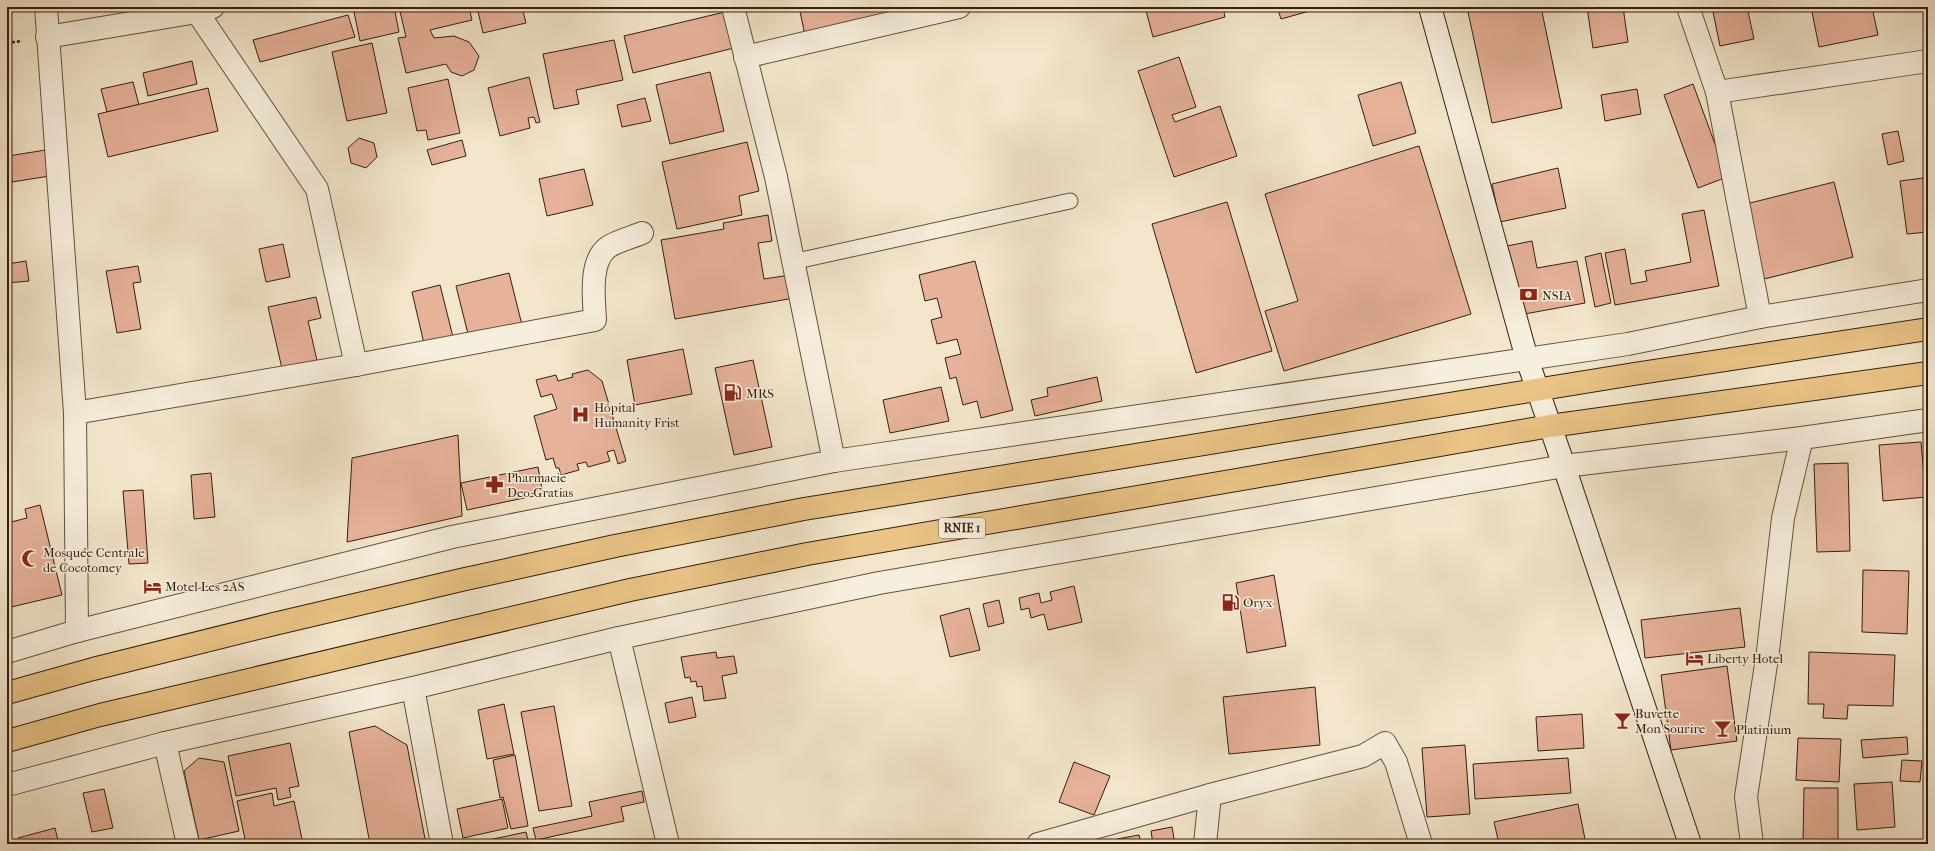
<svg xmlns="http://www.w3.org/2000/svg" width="1935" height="851" viewBox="0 0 1935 851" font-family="'IM FELL French Canon',serif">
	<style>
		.building { fill: #e7b29a; stroke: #351e0f }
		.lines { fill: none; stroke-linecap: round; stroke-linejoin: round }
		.lane-casing { stroke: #64503e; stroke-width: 17 }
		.street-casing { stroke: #64503e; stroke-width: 24 }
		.secondary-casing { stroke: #351e0f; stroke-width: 24 }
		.highway-casing { stroke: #351e0f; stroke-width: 24 }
		.path { stroke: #351e0f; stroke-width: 2.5; stroke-dasharray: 3 2; stroke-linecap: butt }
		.lane { stroke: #f7efde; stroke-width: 15 }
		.street { stroke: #f7efde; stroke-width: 22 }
		.secondary { stroke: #f7efde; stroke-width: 22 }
		.highway { stroke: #eac386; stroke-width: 22 }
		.labels { text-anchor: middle; stroke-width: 3; stroke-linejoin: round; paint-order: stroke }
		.shield { fill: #f7efde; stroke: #6f5d4d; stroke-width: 1 }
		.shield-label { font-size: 12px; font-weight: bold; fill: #351e0f }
		.poi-label { font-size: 13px; fill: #351e0f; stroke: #f7efde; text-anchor: start }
	</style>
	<rect width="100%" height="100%" fill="#f3e6cc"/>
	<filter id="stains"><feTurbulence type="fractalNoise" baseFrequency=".005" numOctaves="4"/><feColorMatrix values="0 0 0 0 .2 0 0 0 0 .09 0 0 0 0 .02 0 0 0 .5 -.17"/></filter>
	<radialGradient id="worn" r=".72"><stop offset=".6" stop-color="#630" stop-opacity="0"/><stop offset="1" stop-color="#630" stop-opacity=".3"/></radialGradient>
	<g class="building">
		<polygon points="353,7 394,7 399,32 360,41"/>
		<polygon points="399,7 469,7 472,20 430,30 434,38 454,36 469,42 479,56 474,70 462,76 451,72 446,64 406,73 398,38 406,37"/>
		<polygon points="477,7 522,7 526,23 483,33"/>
		<polygon points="799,7 911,7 805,35"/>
		<polygon points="1145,7 1223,7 1225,17 1153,37"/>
		<polygon points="1277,7 1324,7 1281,19"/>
		<polygon points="1491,7 1541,7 1562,108 1492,123 1468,12"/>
		<polygon points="1587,7 1623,7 1628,42 1593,48"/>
		<polygon points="1712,7 1747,7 1754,39 1720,46"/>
		<polygon points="1811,7 1872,7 1878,35 1819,47"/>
		<polygon points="729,11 738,47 633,73 624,36"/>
		<polygon points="348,15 355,37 260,62 253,40"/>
		<polygon points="614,40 623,80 576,90 579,104 554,109 543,54"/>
		<polygon points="372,43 387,113 347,121 332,52"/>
		<polygon points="1179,57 1196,107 1172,115 1175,122 1220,106 1237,156 1174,177 1138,71"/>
		<polygon points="192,61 197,84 148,96 143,73"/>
		<polygon points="710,72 724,131 670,144 656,85"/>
		<polygon points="529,77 540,122 536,123 534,117 528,118 530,128 500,136 488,88"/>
		<polygon points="448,79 460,133 428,140 426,130 417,131 408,88"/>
		<polygon points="133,82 139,105 107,112 101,89"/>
		<polygon points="1401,82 1416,133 1373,146 1358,95"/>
		<polygon points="1693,84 1727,177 1698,188 1664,95"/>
		<polygon points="208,88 218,131 108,157 98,114"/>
		<polygon points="1637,89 1641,114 1605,121 1601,95"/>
		<polygon points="645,98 651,121 622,127 617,105"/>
		<polygon points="1898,131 1904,161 1888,165 1882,134"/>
		<polygon points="359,138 374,143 377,157 366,168 351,163 348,148"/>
		<polygon points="462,140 466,156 432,165 427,150"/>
		<polygon points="747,142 759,191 739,196 742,215 677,229 662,162"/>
		<polygon points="1419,146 1471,314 1284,371 1265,311 1298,301 1265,194"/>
		<polygon points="52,149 56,175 12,182 8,156"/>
		<polygon points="1558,168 1566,208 1500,222 1492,184"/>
		<polygon points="584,169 593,205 547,216 539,179"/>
		<polygon points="1923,178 1928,216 1928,232 1907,234 1900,181"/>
		<polygon points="1834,182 1853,257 1764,279 1746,204"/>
		<polygon points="1227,202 1272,351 1196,373 1152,224"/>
		<polygon points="1704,210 1719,286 1615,305 1605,253 1625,249 1631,284 1647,281 1645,271 1691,262 1682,214"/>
		<polygon points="768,215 772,241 758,243 764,279 790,275 794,298 675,319 661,240 724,229 723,223"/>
		<polygon points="1532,241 1537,268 1577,261 1585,303 1519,315 1507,246"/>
		<polygon points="283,244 290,277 266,282 259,249"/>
		<polygon points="1601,253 1611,303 1595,307 1585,257"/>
		<polygon points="26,261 29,281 7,283 7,264"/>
		<polygon points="975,261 1013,410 981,418 977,401 963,405 956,377 950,379 945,358 961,354 957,339 937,344 931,320 942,317 937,298 925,301 919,275"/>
		<polygon points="138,266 141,282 133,283 141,329 117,333 106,271"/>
		<polygon points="509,273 522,325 469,338 456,286"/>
		<polygon points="440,285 454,341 425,348 412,292"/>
		<polygon points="316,297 321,318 308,321 318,365 283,373 268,307"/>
		<polygon points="683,349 692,394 635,405 627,360"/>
		<polygon points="753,360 772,447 734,455 715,368"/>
		<polygon points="588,370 602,381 626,461 618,464 614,450 607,452 610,461 588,467 586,462 577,464 579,470 561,475 559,468 556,468 553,458 546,460 534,416 557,409 552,394 541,397 536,380 556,375 558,381 573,377 572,374"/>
		<polygon points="1097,377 1102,401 1035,416 1031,400 1048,396 1047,388"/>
		<polygon points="941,387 949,421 890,433 883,400"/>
		<polygon points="458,435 462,516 347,542 352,458"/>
		<polygon points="1921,442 1926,497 1883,501 1879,445"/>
		<polygon points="1848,463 1850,551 1817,552 1814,464"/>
		<polygon points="538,467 543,494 467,510 461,483"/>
		<polygon points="211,473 215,517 194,519 191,475"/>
		<polygon points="143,490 148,563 129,564 123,491"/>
		<polygon points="40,505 62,595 7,608 7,523 27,518 25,509"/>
		<polygon points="1863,570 1909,571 1907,634 1862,632"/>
		<polygon points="1274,575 1286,646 1247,653 1236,583"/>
		<polygon points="1074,586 1082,622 1048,630 1044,614 1031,618 1029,608 1021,610 1019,598 1039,593 1041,603 1052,600 1050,592"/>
		<polygon points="999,600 1004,623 988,627 983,604"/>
		<polygon points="969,608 980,650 950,657 940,616"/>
		<polygon points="1740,608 1745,647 1645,658 1641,620"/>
		<polygon points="716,652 717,658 734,656 737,673 722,676 726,698 704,701 702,686 697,687 696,681 691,682 690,677 685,678 681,657"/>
		<polygon points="1809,652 1895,655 1893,706 1848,705 1847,719 1823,718 1824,704 1808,704"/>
		<polygon points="1727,666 1737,741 1671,750 1661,675"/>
		<polygon points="1315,687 1320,745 1229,754 1223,697"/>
		<polygon points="692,697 696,717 669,723 665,703"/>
		<polygon points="504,704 514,754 487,759 478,710"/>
		<polygon points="554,706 572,806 539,811 521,712"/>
		<polygon points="1582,714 1584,748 1538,751 1536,717"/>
		<polygon points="375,726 407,745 426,844 370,844 349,732"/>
		<polygon points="1907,737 1908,754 1863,758 1861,740"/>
		<polygon points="1798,738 1841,739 1839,782 1796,780"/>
		<polygon points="290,743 299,786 289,788 291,797 278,800 276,788 236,796 228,756"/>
		<polygon points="1465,745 1470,814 1427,817 1422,748"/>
		<polygon points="515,755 528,826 511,829 503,797 500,798 493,760"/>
		<polygon points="199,758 224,762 239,831 199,840 184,771"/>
		<polygon points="1568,758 1571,793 1475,799 1473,764"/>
		<polygon points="1902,760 1922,761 1920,782 1900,781"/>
		<polygon points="1074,762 1110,776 1094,815 1059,802"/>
		<polygon points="1892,782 1895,827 1857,830 1854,784"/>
		<polygon points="1804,788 1838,788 1838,844 1803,844"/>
		<polygon points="104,789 113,828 92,832 83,793"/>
		<polygon points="642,791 644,802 621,807 624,821 536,840 533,828 592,816 589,802"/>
		<polygon points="272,793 274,806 294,801 303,844 246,844 237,801"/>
		<polygon points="502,799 508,828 463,838 457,809"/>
		<polygon points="1578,804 1586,844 1499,844 1494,822"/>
		<polygon points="1172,827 1175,844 1153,844 1151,831"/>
		<polygon points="55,828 59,844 20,844 18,838"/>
		<polygon points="526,832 528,840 521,842 521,844 470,844"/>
		<polygon points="1139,835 1141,844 1118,844 1117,839"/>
	</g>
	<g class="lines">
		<defs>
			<polyline id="lane" points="792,262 1070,201"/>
			<g id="street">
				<polyline points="46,7 75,413 77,631"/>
				<polyline points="733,7 776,177 834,461"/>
				<polyline points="1688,7 1717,92 1760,317"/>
				<polyline points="197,12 317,189 356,365"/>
				<polyline points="47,37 197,12 213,7"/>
				<polyline points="745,57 959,7"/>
				<polyline points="1717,92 1928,61"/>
				<path d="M 75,413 L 356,365 L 595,320 C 594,300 589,262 607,248 C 614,242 633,237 642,233"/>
				<polyline points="619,638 668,844"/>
				<polyline points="7,652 77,631 452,537 834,461 1628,344 1760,317 1928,290"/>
				<polyline points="413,688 442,844"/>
				<polyline points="165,743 188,844"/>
				<polyline points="7,785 165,743 413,688 619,638 879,583 1564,466 1802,438 1928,420"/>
				<polyline points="1038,844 1210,795 1363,756 1385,743 1396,762 1421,844"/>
				<polyline points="1205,844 1210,795"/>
				<polyline points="1752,844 1746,797 1768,651 1783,518 1802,438"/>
			</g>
			<polyline id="secondary" points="1430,7 1527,359 1564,466 1690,844"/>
			<g id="highway">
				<polyline points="7,693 93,669 274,624 461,580 615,546 804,509 1634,374 1928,329"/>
				<polyline points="7,741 100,715 630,590 807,554 1550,426 1928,373"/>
			</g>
		</defs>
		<use href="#lane" class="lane-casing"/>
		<use href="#street" class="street-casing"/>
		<use href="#secondary" class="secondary-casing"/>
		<use href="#highway" class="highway-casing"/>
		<polyline class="path" points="7,43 22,41"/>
		<use href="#lane" class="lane"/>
		<use href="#street" class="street"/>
		<use href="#secondary" class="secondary"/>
		<use href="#highway" class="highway"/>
	</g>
	<defs>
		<symbol id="bank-bare" viewBox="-9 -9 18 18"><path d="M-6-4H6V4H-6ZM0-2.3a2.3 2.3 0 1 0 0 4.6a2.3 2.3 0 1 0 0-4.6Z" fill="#8f2418" stroke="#f7efde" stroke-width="2.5" paint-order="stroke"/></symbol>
		<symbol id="fuel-bare" viewBox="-9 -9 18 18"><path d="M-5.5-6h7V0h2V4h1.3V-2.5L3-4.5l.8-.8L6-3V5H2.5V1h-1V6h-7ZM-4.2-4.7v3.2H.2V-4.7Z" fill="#8f2418" stroke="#f7efde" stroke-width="2.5" paint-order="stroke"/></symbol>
		<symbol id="hospital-bare" viewBox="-9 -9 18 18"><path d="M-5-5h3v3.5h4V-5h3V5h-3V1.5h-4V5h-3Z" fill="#8f2418" stroke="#f7efde" stroke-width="2.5" paint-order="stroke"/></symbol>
		<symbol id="pharmacy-bare" viewBox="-9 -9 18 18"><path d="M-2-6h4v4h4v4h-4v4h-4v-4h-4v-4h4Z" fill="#8f2418" stroke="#f7efde" stroke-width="2.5" paint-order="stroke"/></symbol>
		<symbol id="mosque-bare" viewBox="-9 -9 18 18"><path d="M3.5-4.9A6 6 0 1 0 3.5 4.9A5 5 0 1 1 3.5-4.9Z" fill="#8f2418" stroke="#f7efde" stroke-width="2.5" paint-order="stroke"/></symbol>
		<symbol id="hotel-bare" viewBox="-9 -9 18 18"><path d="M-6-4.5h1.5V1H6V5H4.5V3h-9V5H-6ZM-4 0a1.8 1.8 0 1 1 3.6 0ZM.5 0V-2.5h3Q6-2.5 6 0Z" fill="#8f2418" stroke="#f7efde" stroke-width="2.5" paint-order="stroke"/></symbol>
		<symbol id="bar-bare" viewBox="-9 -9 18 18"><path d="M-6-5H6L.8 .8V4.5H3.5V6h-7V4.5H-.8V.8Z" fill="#8f2418" stroke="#f7efde" stroke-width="2.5" paint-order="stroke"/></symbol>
	</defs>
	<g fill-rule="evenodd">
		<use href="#bank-bare" x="1516" y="282" width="25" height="25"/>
		<use href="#fuel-bare" x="720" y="380" width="25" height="25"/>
		<use href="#hospital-bare" x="568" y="402" width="25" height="25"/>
		<use href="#pharmacy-bare" x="482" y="472" width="25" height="25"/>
		<use href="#mosque-bare" x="18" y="546" width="25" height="25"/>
		<use href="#hotel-bare" x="140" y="574" width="25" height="25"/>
		<use href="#fuel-bare" x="1218" y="590" width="25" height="25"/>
		<use href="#hotel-bare" x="1682" y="646" width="25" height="25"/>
		<use href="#bar-bare" x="1610" y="708" width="25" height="25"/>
		<use href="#bar-bare" x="1710" y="716" width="25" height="25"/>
	</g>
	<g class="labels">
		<rect class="shield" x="939" y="518" width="46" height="20" rx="3"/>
		<g class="shield-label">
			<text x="962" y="532">RNIE 1</text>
		</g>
		<g class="poi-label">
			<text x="1542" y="300">NSIA</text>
			<text x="746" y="398">MRS</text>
			<text x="594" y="412">Hôpital<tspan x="594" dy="15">Humanity Frist</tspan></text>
			<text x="507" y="482">Pharmacie<tspan x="507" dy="15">Deo-Gratias</tspan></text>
			<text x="43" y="557">Mosquée Centrale<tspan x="43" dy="15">de Cocotomey</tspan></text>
			<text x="165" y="591">Motel Les 2AS</text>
			<text x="1243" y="607">Oryx</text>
			<text x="1707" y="663">Liberty Hotel</text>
			<text x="1635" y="718">Buvette<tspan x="1635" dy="15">Mon Sourire</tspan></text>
			<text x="1736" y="734">Platinium</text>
		</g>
	</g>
	<rect width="1935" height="851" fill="none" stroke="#f3e6cc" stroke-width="24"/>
	<rect x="8" y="8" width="1919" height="835" fill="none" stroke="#351e0f" stroke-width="2"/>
	<rect x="12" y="12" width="1911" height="827" fill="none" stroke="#351e0f"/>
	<rect width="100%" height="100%" filter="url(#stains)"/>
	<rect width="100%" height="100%" fill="url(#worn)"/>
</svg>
